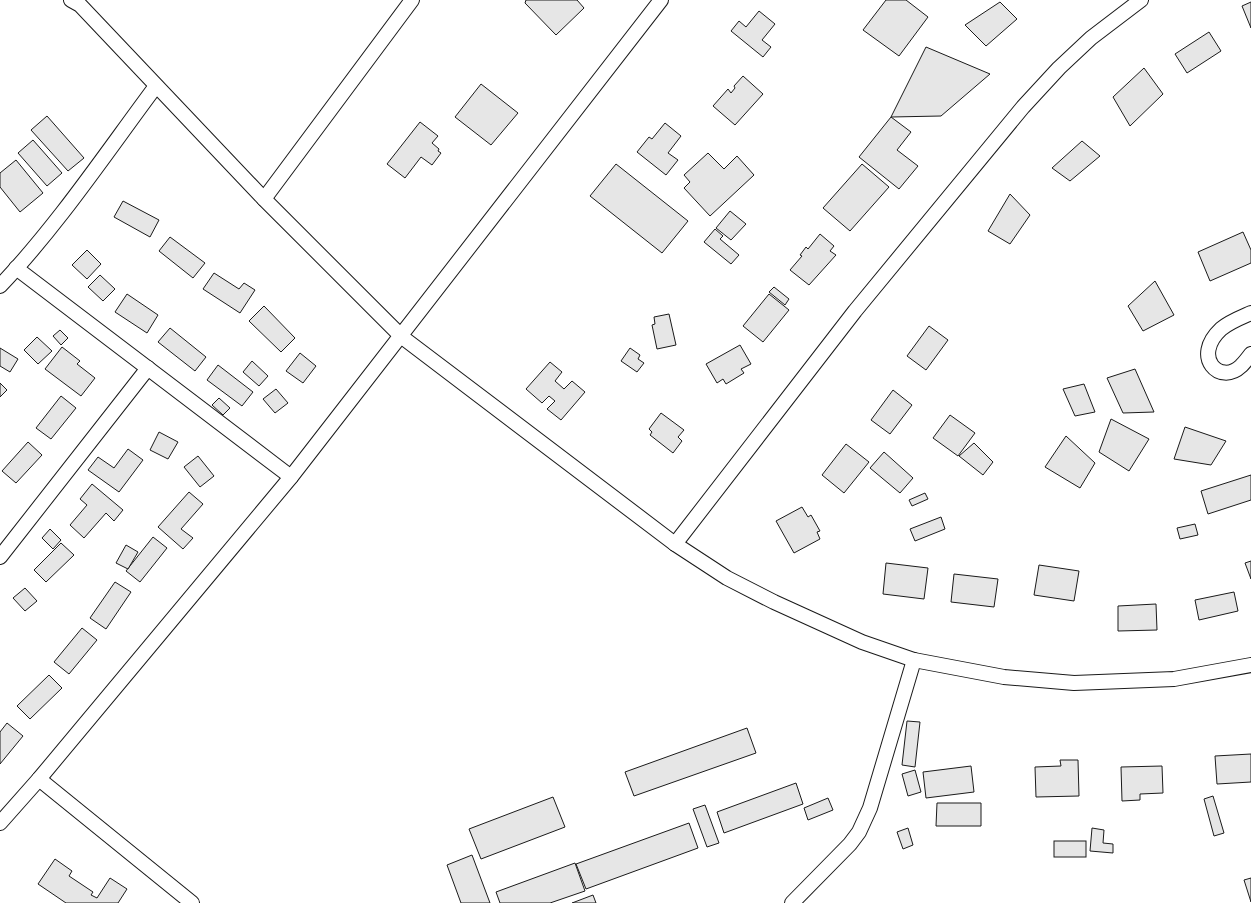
<svg xmlns="http://www.w3.org/2000/svg" width="1251" height="903" viewBox="0 0 1251 903" font-family="'Open Sans',sans-serif">
	<style>
		.building { fill: #e6e6e6; stroke: #1a1a1a }
		.lines { fill: none; stroke-linecap: round; stroke-linejoin: round }
		.minor-casing { stroke: #1a1a1a; stroke-width: 16 }
		.minor { stroke: #fff; stroke-width: 14 }
	</style>
	<rect width="100%" height="100%" fill="#fff"/>
	<g class="building">
		<polygon points="526,0 577,0 584,8 556,35 525,3"/>
		<polygon points="886,0 906,0 928,17 899,56 863,30"/>
		<polygon points="1000,2 1017,19 986,46 965,25"/>
		<polygon points="1251,2 1251,28 1242,6"/>
		<polygon points="759,11 775,24 762,40 771,47 763,57 731,31 739,21 746,27"/>
		<polygon points="1209,32 1221,51 1187,73 1175,54"/>
		<polygon points="926,47 990,74 941,116 891,117"/>
		<polygon points="1144,68 1163,94 1130,126 1113,97"/>
		<polygon points="743,76 763,94 735,125 713,106 728,89 731,93 735,88 734,86"/>
		<polygon points="481,84 518,113 491,145 455,117"/>
		<polygon points="47,116 84,158 68,171 31,130"/>
		<polygon points="891,117 911,132 897,150 918,166 899,189 859,157"/>
		<polygon points="420,122 438,136 432,143 439,149 438,151 441,153 432,165 421,157 405,178 387,164"/>
		<polygon points="665,123 681,136 668,153 678,160 666,175 637,152 649,137 652,139"/>
		<polygon points="33,140 62,173 47,186 18,153"/>
		<polygon points="1082,141 1100,156 1070,181 1052,168"/>
		<polygon points="708,153 724,169 737,156 754,175 710,216 684,188 690,182 684,175"/>
		<polygon points="16,160 43,193 20,212 0,187 0,173"/>
		<polygon points="616,164 688,221 662,253 590,196"/>
		<polygon points="862,164 889,187 850,231 823,208"/>
		<polygon points="1010,194 1030,215 1010,244 988,231"/>
		<polygon points="123,201 159,220 150,237 114,217"/>
		<polygon points="730,211 746,224 731,240 716,228"/>
		<polygon points="715,229 723,236 720,239 739,255 731,264 704,242"/>
		<polygon points="1243,232 1251,250 1251,263 1210,281 1198,252"/>
		<polygon points="820,234 834,246 830,251 836,255 809,285 790,270 802,256 800,255 806,247 808,249"/>
		<polygon points="170,237 205,263 193,278 159,251"/>
		<polygon points="87,250 101,264 87,279 72,265"/>
		<polygon points="214,273 239,289 244,283 255,290 240,313 203,289"/>
		<polygon points="100,275 115,289 103,301 88,287"/>
		<polygon points="1155,281 1174,315 1143,331 1128,306"/>
		<polygon points="774,287 789,299 785,305 769,292"/>
		<polygon points="127,294 158,315 147,333 115,312"/>
		<polygon points="769,294 789,310 763,342 743,326"/>
		<polygon points="264,306 295,338 281,352 249,321"/>
		<polygon points="669,314 676,345 657,349 652,325 655,324 654,317"/>
		<polygon points="929,326 948,340 926,370 907,356"/>
		<polygon points="170,328 206,357 195,371 158,342"/>
		<polygon points="60,330 68,338 61,345 53,336"/>
		<polygon points="37,337 52,351 38,364 24,350"/>
		<polygon points="740,345 751,364 741,369 744,373 726,384 723,379 717,383 706,364"/>
		<polygon points="62,347 80,361 77,364 95,378 81,396 45,369"/>
		<polygon points="0,348 18,359 10,372 0,366"/>
		<polygon points="630,348 640,355 638,359 644,363 637,372 621,361"/>
		<polygon points="300,353 316,366 303,383 286,371"/>
		<polygon points="252,361 268,376 259,386 243,372"/>
		<polygon points="550,362 562,372 555,381 564,389 572,381 585,392 561,420 547,409 555,401 549,396 542,403 526,389"/>
		<polygon points="218,365 253,392 242,406 207,380"/>
		<polygon points="1135,369 1154,412 1123,413 1107,378"/>
		<polygon points="0,383 7,390 0,397"/>
		<polygon points="1084,384 1095,412 1075,416 1063,389"/>
		<polygon points="276,389 288,403 275,413 263,399"/>
		<polygon points="893,390 912,405 890,434 871,420"/>
		<polygon points="61,396 76,408 51,439 36,428"/>
		<polygon points="219,398 230,408 223,415 212,405"/>
		<polygon points="661,413 684,430 678,437 682,441 673,453 650,435 652,432 649,429"/>
		<polygon points="950,415 975,433 958,456 933,438"/>
		<polygon points="1111,419 1149,439 1129,471 1099,452"/>
		<polygon points="1185,427 1226,441 1211,465 1174,459"/>
		<polygon points="159,432 178,442 168,459 150,450"/>
		<polygon points="1066,436 1095,463 1080,488 1045,467"/>
		<polygon points="28,442 42,455 16,483 2,471"/>
		<polygon points="974,443 993,462 983,475 959,456"/>
		<polygon points="846,444 869,462 844,493 822,475"/>
		<polygon points="128,449 143,460 119,492 88,470 98,457 114,468"/>
		<polygon points="884,452 913,478 900,493 870,468"/>
		<polygon points="198,456 214,476 200,487 184,467"/>
		<polygon points="1251,475 1251,500 1208,514 1201,491"/>
		<polygon points="92,484 123,510 114,521 106,513 84,538 70,525 87,505 80,499"/>
		<polygon points="189,492 203,504 181,529 193,538 183,549 158,527"/>
		<polygon points="925,493 928,499 912,506 909,500"/>
		<polygon points="802,507 808,517 811,515 820,531 817,532 820,539 794,553 776,521"/>
		<polygon points="941,517 945,529 915,541 910,529"/>
		<polygon points="1195,524 1198,535 1180,539 1177,528"/>
		<polygon points="50,529 61,540 53,549 42,538"/>
		<polygon points="153,537 167,548 140,582 126,571"/>
		<polygon points="61,543 74,555 46,582 34,570"/>
		<polygon points="126,545 138,552 128,569 116,563"/>
		<polygon points="1251,561 1251,579 1245,563"/>
		<polygon points="886,563 928,568 924,599 883,594"/>
		<polygon points="1039,565 1079,571 1074,601 1034,595"/>
		<polygon points="954,574 998,579 994,607 951,602"/>
		<polygon points="115,582 131,592 106,629 90,618"/>
		<polygon points="25,588 37,601 25,611 13,598"/>
		<polygon points="1234,592 1238,611 1199,620 1195,600"/>
		<polygon points="1156,604 1157,630 1118,631 1118,606"/>
		<polygon points="82,628 97,640 69,674 54,662"/>
		<polygon points="49,675 62,688 30,719 17,706"/>
		<polygon points="907,721 920,722 915,767 902,765"/>
		<polygon points="7,723 23,736 0,764 0,732"/>
		<polygon points="747,728 756,753 634,796 625,772"/>
		<polygon points="1251,754 1251,782 1217,784 1215,756"/>
		<polygon points="1060,760 1078,760 1079,796 1036,797 1035,767 1061,766"/>
		<polygon points="971,766 974,792 926,798 923,772"/>
		<polygon points="1162,766 1163,793 1140,794 1140,800 1122,801 1121,767"/>
		<polygon points="915,770 921,792 908,796 902,774"/>
		<polygon points="796,783 803,804 724,833 717,812"/>
		<polygon points="1213,796 1224,833 1214,836 1204,799"/>
		<polygon points="553,797 565,827 481,859 469,829"/>
		<polygon points="828,798 833,810 808,820 804,808"/>
		<polygon points="937,803 981,803 981,826 936,826"/>
		<polygon points="705,805 719,843 707,847 693,809"/>
		<polygon points="689,823 698,848 586,889 576,864"/>
		<polygon points="908,828 913,845 903,849 897,832"/>
		<polygon points="1092,828 1104,830 1103,843 1113,844 1113,853 1090,851"/>
		<rect x="1054" y="841" width="32" height="16"/>
		<polygon points="472,855 490,903 461,903 447,865"/>
		<polygon points="55,859 72,871 69,876 93,892 91,895 97,898 110,878 127,889 118,903 66,903 38,884"/>
		<polygon points="575,863 585,891 550,903 500,903 496,892"/>
		<polygon points="1251,878 1251,902 1244,880"/>
		<polygon points="593,895 596,903 572,903"/>
	</g>
	<g class="lines">
		<defs>
			<g id="minor">
				<polyline points="71,0 80,5 264,199 402,337 675,544 727,578 774,602 862,642 914,660 1004,677 1074,683 1174,679 1251,665"/>
				<polyline points="264,199 412,0"/>
				<polyline points="16,268 291,477"/>
				<path d="M 0,286 C 58,225 106,153 156,86"/>
				<path d="M 1251,313 C 1242,317 1229,322 1221,329 C 1191,357 1220,386 1241,366 C 1245,362 1248,358 1251,354"/>
				<polyline points="675,544 855,311 1023,107 1059,68 1091,38 1141,0"/>
				<polyline points="0,557 148,368"/>
				<polyline points="39,779 192,903"/>
				<polyline points="0,823 39,779 291,477 661,0"/>
				<polyline points="792,903 850,844 859,832 870,808 914,660"/>
			</g>
		</defs>
		<use href="#minor" class="minor-casing"/>
		<use href="#minor" class="minor"/>
	</g>
</svg>
